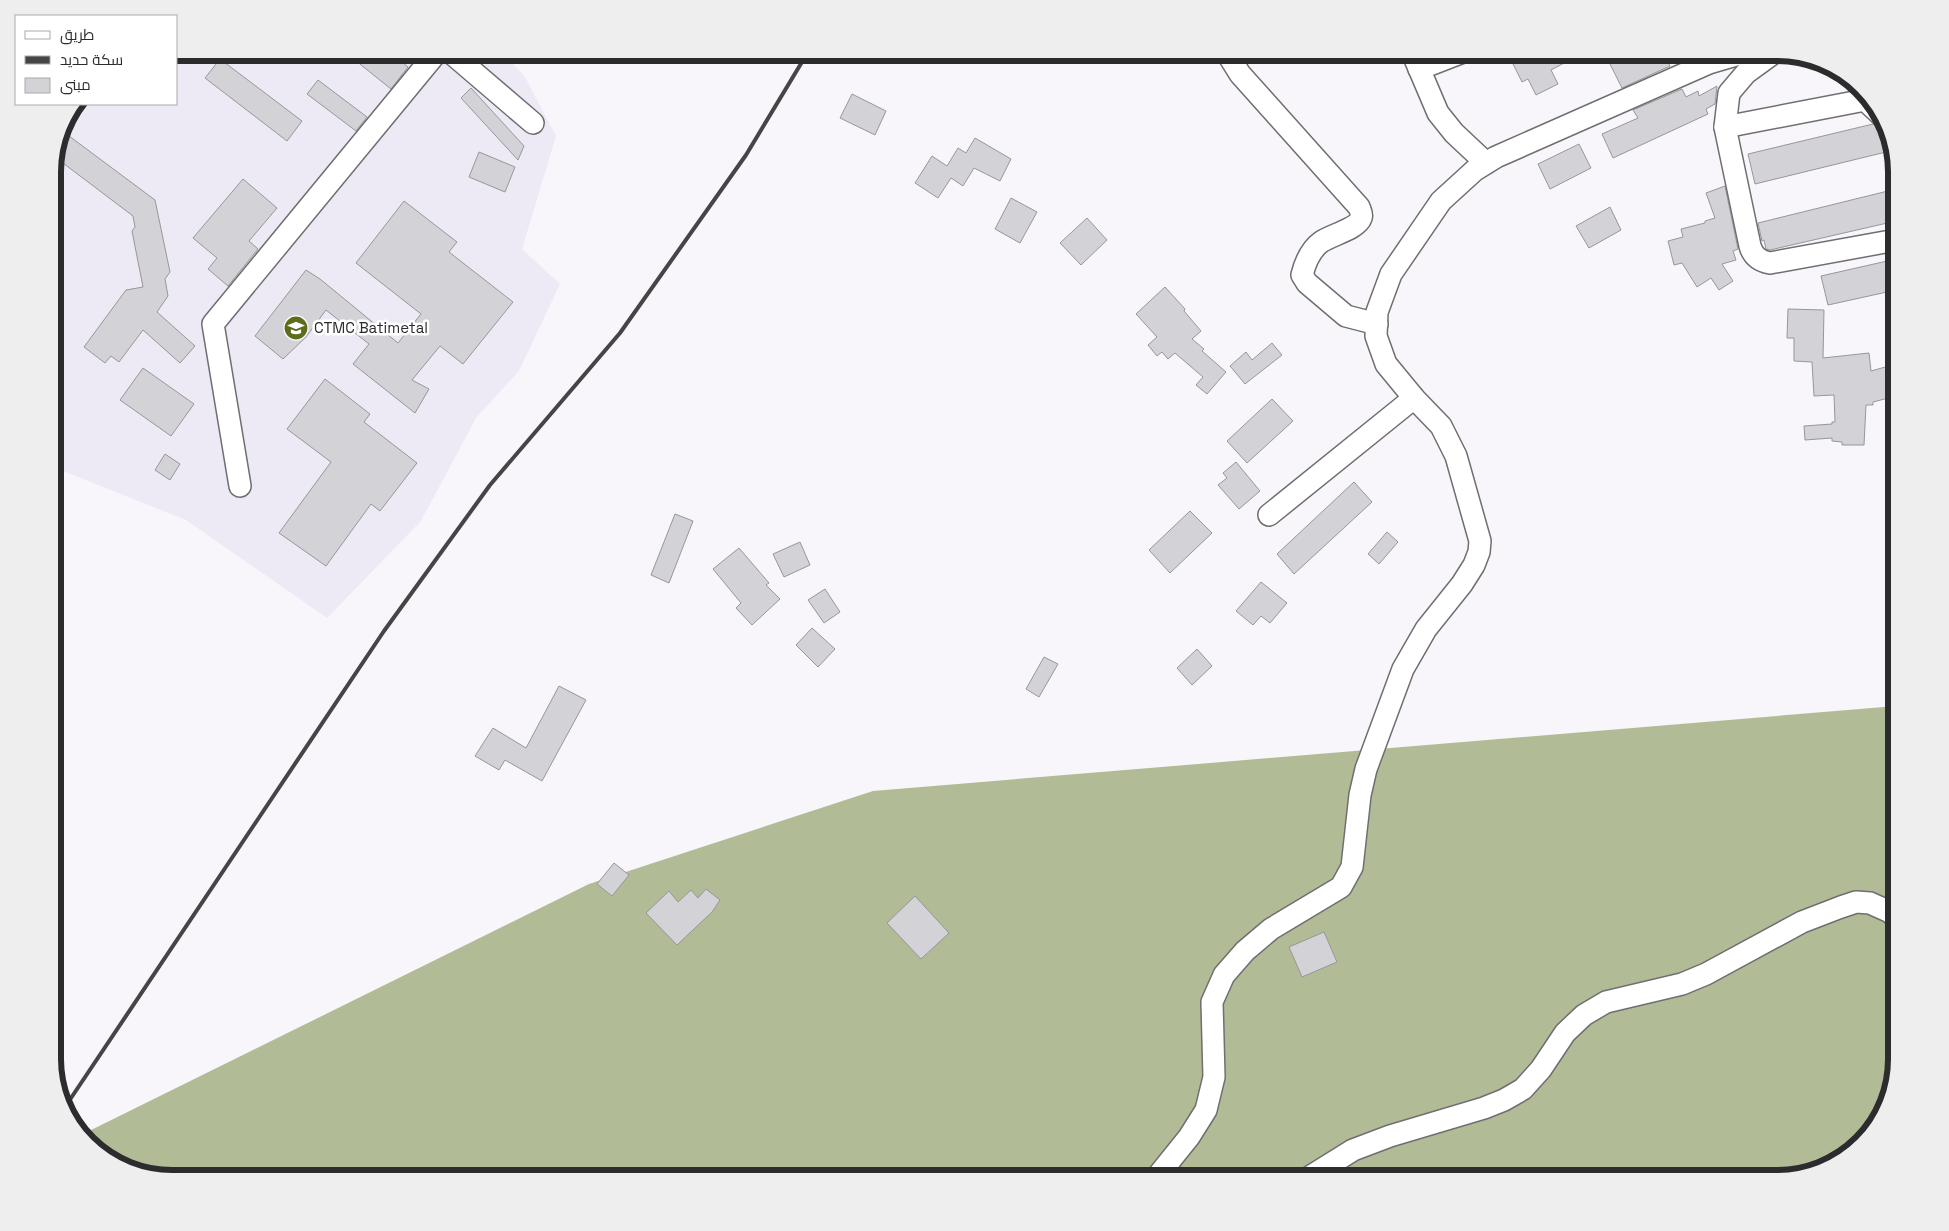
<svg xmlns="http://www.w3.org/2000/svg" width="1949" height="1231" viewBox="0 0 1949 1231" font-family="'Space Grotesk',Cairo,sans-serif">
	<style>
		.built { fill: #edeaf5 }
		.forest { fill: #b1bc97 }
		.building { fill: #d3d2d6; stroke: #97969a }
		.lines { fill: none; stroke-linecap: round; stroke-linejoin: round }
		.minor-casing { stroke: #6f6e71; stroke-width: 24 }
		.minor { stroke: #fff; stroke-width: 21 }
		.rail { stroke: #464447; stroke-width: 4 }
		.labels { text-anchor: middle; stroke-width: 5; stroke-linejoin: round; paint-order: stroke }
		.poi-label { font-size: 15px; fill: #2c2b2d; stroke: #fff; text-anchor: start }
		.rim { fill: none; stroke: #2c2b2d; stroke-width: 6 }
	</style>
	<rect width="100%" height="100%" fill="#f8f6fa"/>
	<polygon class="built" points="176,53 503,53 525,77 556,136 522,249 560,284 519,371 476,418 421,521 327,618 186,520 53,467 53,165 62,126 77,104 176,104"/>
	<polygon class="forest" points="1896,706 1896,1059 1876,1125 1836,1163 1777,1178 172,1178 106,1158 83,1134 589,884 873,791"/>
	<g class="building">
		<polygon points="345,52 390,52 408,67 391,89"/>
		<polygon points="1507,52 1585,52 1551,70 1558,84 1536,95 1528,79 1522,82"/>
		<polygon points="1634,52 1663,52 1670,66 1622,88 1610,64"/>
		<polygon points="220,59 302,121 287,141 205,78"/>
		<polygon points="318,80 367,117 356,131 307,94"/>
		<polygon points="1717,86 1715,104 1706,109 1708,114 1613,158 1602,134 1638,118 1633,110 1682,89 1686,97 1698,91 1699,96"/>
		<polygon points="471,88 524,146 518,160 461,98"/>
		<polygon points="852,94 886,111 875,135 840,118"/>
		<polygon points="1873,124 1880,127 1886,152 1755,184 1748,154"/>
		<polygon points="61,130 155,200 170,272 165,279 168,296 157,312 195,346 180,363 143,330 119,362 111,356 105,363 84,347 126,290 143,287 132,231 135,227 133,216 55,157"/>
		<polygon points="975,138 1011,159 1000,181 974,168 963,186 951,178 938,198 915,183 932,156 947,166 958,148 966,153"/>
		<polygon points="1579,144 1591,168 1550,189 1538,164"/>
		<polygon points="479,152 515,167 505,192 469,177"/>
		<polygon points="243,179 277,208 249,241 258,249 228,286 208,269 217,258 193,238"/>
		<polygon points="1725,186 1738,249 1733,251 1736,260 1722,264 1733,281 1719,290 1711,278 1697,287 1682,263 1674,265 1668,241 1683,237 1681,229 1705,223 1705,221 1715,218 1706,193"/>
		<polygon points="1896,189 1896,221 1770,250 1766,249 1764,240 1762,241 1758,223"/>
		<polygon points="1011,198 1037,212 1020,243 995,229"/>
		<polygon points="404,201 457,242 449,252 513,302 463,364 440,346 412,380 429,389 415,413 353,364 369,344 326,310 306,337 283,359 255,336 306,270 320,279 398,343 421,314 356,263"/>
		<polygon points="1610,207 1621,230 1589,248 1576,226"/>
		<polygon points="1087,218 1107,240 1081,265 1060,243"/>
		<polygon points="1896,259 1896,290 1828,305 1821,276"/>
		<polygon points="1165,287 1185,309 1184,311 1201,331 1192,339 1204,349 1202,351 1226,372 1207,394 1196,385 1203,377 1175,353 1168,359 1162,352 1157,356 1148,345 1157,337 1136,314"/>
		<polygon points="1788,309 1824,310 1823,358 1869,353 1871,371 1896,364 1896,396 1873,402 1873,405 1866,405 1864,445 1842,445 1842,442 1832,441 1832,438 1805,440 1804,426 1832,424 1832,422 1835,422 1834,395 1814,396 1812,362 1794,361 1794,338 1787,338"/>
		<polygon points="1272,343 1282,355 1245,384 1230,366 1246,352 1252,360"/>
		<polygon points="143,368 194,404 171,436 120,400"/>
		<polygon points="325,379 370,414 364,422 417,463 380,511 371,504 326,566 279,533 331,462 287,429"/>
		<polygon points="1272,399 1293,421 1247,463 1227,441"/>
		<polygon points="165,454 180,464 170,480 155,470"/>
		<polygon points="1236,462 1260,491 1239,509 1218,485 1227,478 1223,473"/>
		<polygon points="1354,482 1372,502 1294,574 1277,554"/>
		<polygon points="1190,511 1212,533 1170,573 1149,550"/>
		<polygon points="675,514 693,521 669,583 651,575"/>
		<polygon points="1387,532 1398,542 1379,564 1368,554"/>
		<polygon points="800,542 810,565 784,577 773,554"/>
		<polygon points="739,548 769,583 766,585 780,599 752,625 736,608 741,603 713,569"/>
		<polygon points="1261,582 1287,603 1270,623 1261,616 1253,625 1236,611"/>
		<polygon points="825,589 840,612 824,623 808,600"/>
		<polygon points="812,628 835,649 818,667 796,645"/>
		<polygon points="1197,649 1212,666 1192,685 1177,668"/>
		<polygon points="1044,657 1058,664 1039,697 1026,689"/>
		<polygon points="559,686 586,700 542,781 505,760 499,770 475,756 493,728 526,748"/>
		<polygon points="614,863 629,875 612,896 597,884"/>
		<polygon points="706,889 720,900 712,912 677,945 646,913 669,891 678,902 691,890 698,898"/>
		<polygon points="915,896 949,933 921,959 887,923"/>
		<polygon points="1324,932 1337,962 1302,977 1289,947"/>
	</g>
	<g class="lines">
		<defs>
			<g id="minor">
				<polyline points="450,52 533,123"/>
				<path d="M 1229,52 L 1230,58 L 1240,74 L 1359,207 C 1360,210 1363,215 1361,218 C 1357,229 1331,235 1321,242 C 1310,250 1305,263 1302,275 L 1307,283 L 1346,316 L 1377,324"/>
				<polyline points="1412,52 1438,113 1454,133 1486,163"/>
				<path d="M 1775,52 L 1746,73 L 1729,93 L 1725,127 L 1750,246 C 1753,256 1759,261 1770,263 L 1896,240"/>
				<polyline points="1419,69 1463,52"/>
				<polyline points="1725,127 1865,100 1881,115"/>
				<polyline points="240,486 213,324 437,52"/>
				<polyline points="1269,515 1414,398"/>
				<polyline points="1156,1178 1189,1137 1206,1110 1214,1077 1212,1002 1224,975 1245,951 1271,929 1341,887 1352,867 1360,795 1366,769 1403,669 1426,629 1462,584 1474,565 1479,552 1480,541 1456,456 1441,426 1414,398 1386,364 1376,336 1377,312 1391,274 1441,201 1475,170 1496,157 1709,63 1743,53 1755,52"/>
				<polyline points="1308,1178 1353,1150 1390,1136 1484,1108 1504,1100 1523,1089 1541,1069 1565,1033 1584,1015 1606,1002 1682,984 1706,974 1802,922 1841,907 1856,902 1870,903 1890,912 1896,918"/>
			</g>
		</defs>
		<use href="#minor" class="minor-casing"/>
		<use href="#minor" class="minor"/>
		<polyline class="rail" points="65,1107 384,631 490,485 620,333 746,155 808,52"/>
	</g>
	<defs>
		<symbol id="university-disc" viewBox="-11 -11 22 22"><circle r="9.5" fill="#5c6e1c" stroke="#fff"/><path d="M0-5L7-2L0 1L-7-2ZM-4 1L0 2.5L4 1V4Q0 6-4 4Z" fill="#fff"/></symbol>
	</defs>
	<g fill-rule="evenodd">
		<use href="#university-disc" x="282" y="314" width="28" height="28"/>
	</g>
	<g class="labels">
		<g class="poi-label">
			<text x="314" y="333">CTMC Batimetal</text>
		</g>
	</g>
	<path d="M0 0H1949V1231H0ZM172 61H1777A111 111 0 0 1 1888 172V1059A111 111 0 0 1 1777 1170H172A111 111 0 0 1 61 1059V172A111 111 0 0 1 172 61Z" fill="#eee" fill-rule="evenodd"/>
	<path class="rim" d="M172 61H1777A111 111 0 0 1 1888 172V1059A111 111 0 0 1 1777 1170H172A111 111 0 0 1 61 1059V172A111 111 0 0 1 172 61Z"/>
	<rect x="15" y="15" width="162" height="90" fill="#ffffff" stroke="#abaaab"/>
	<rect x="25" y="31" width="25" height="8" fill="#ffffff" stroke="#abaaab"/>
	<text x="60" y="40" font-size="15" fill="#2c2b2d">طريق</text>
	<rect x="25" y="56" width="25" height="8" fill="#464447" stroke="#abaaab"/>
	<text x="60" y="65" font-size="15" fill="#2c2b2d">سكة حديد</text>
	<rect x="25" y="78" width="25" height="15" fill="#d3d2d6" stroke="#abaaab"/>
	<text x="60" y="90" font-size="15" fill="#2c2b2d">مبنى</text>
</svg>
